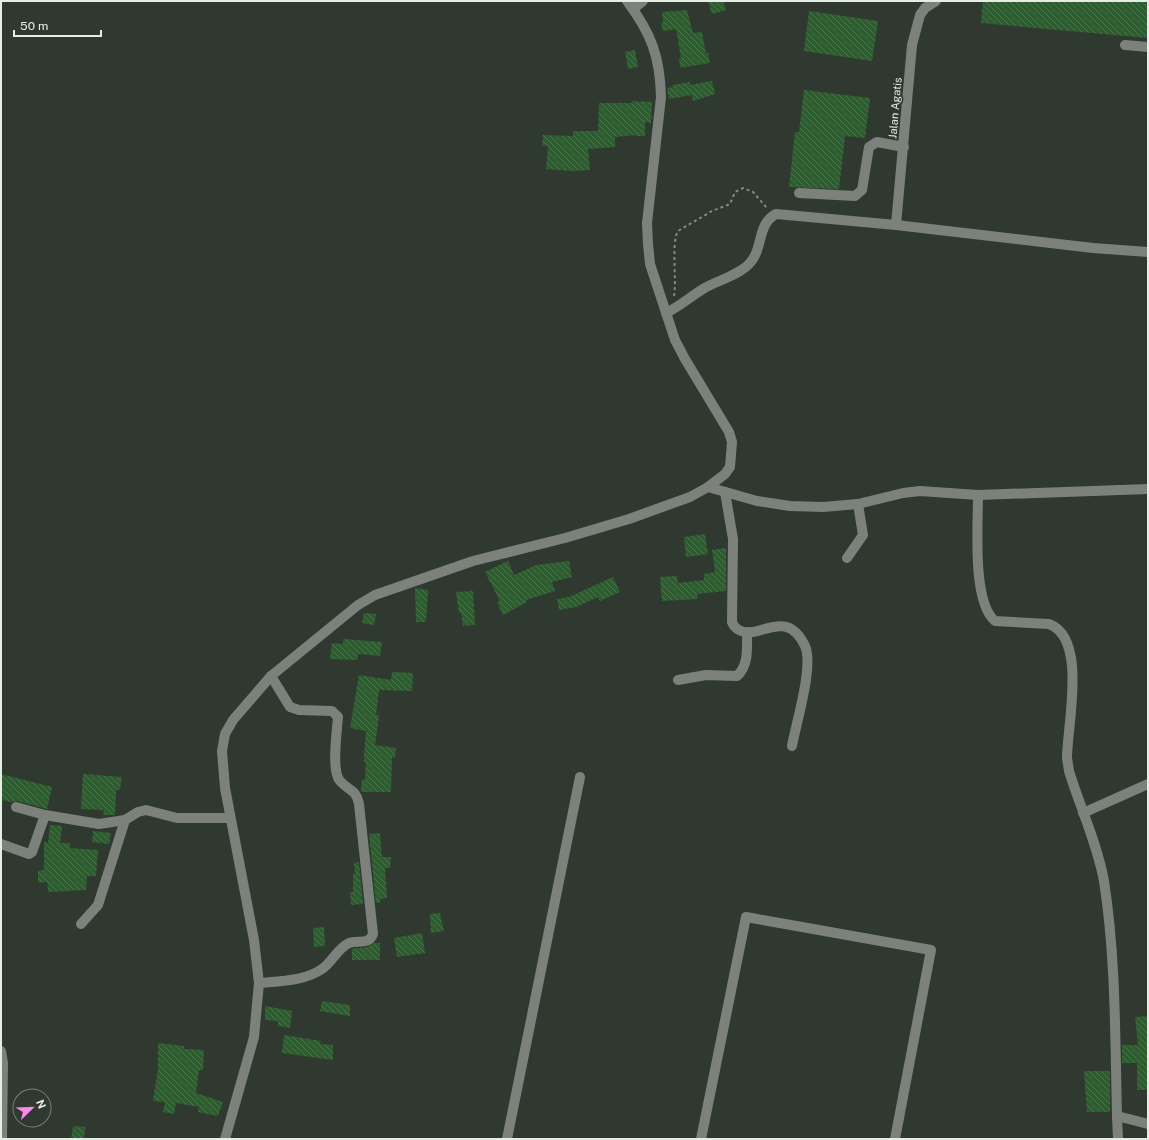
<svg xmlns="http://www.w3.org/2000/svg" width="1149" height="1140" viewBox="0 0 1149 1140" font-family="'Public Sans',sans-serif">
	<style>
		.building { fill: url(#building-back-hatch) }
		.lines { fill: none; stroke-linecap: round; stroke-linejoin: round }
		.path { stroke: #828a82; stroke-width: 2; stroke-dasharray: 3 3; stroke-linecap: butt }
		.minor { stroke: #7c817c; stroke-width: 10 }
		.labels { text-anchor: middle; stroke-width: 3.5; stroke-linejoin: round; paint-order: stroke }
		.street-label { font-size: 11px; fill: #e6ece6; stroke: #2f392f }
	</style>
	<defs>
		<pattern id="building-back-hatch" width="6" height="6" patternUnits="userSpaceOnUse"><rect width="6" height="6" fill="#2c5d2f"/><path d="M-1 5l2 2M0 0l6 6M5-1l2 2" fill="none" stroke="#4b744d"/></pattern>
	</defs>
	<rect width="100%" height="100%" fill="#2f392f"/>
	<g class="building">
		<polygon points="708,1 723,1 726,10 712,14"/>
		<polygon points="983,1 1148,1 1148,38 981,23"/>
		<polygon points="687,10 693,33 702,32 706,54 708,53 710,63 680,68 679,58 681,58 676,29 663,31 661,23 663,22 662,12"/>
		<polygon points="809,11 878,21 872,61 804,51"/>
		<polygon points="635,50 638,67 628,69 625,52"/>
		<polygon points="712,81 715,94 693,101 692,95 669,99 667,88 673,87 673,85 690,82 690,85"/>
		<polygon points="804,90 870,98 865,138 845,136 839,189 789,187 795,132 799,132"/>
		<polygon points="632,101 652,102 651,123 645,122 645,136 635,136 635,135 615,137 615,147 588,149 590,170 573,171 546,169 548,146 542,146 543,135 573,136 573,131 598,131 599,103 632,103"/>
		<polygon points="705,534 708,554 686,557 684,537"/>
		<polygon points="726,548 726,591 697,594 698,599 662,601 660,577 677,576 678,583 704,580 704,574 715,572 712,550"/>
		<polygon points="508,561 514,575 536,565 569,561 572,577 552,582 555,591 526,600 527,602 503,615 497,602 500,601 485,572"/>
		<polygon points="613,577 620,592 600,601 598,597 576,607 559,610 557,599 569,597"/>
		<polygon points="415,588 428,590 426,622 416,622"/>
		<polygon points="473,591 475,625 463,626 461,612 459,613 456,592"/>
		<polygon points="364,613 376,614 374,625 362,623"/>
		<polygon points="343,639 382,642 380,656 358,654 357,660 330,659 332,643 343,644"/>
		<polygon points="392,672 413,673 412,691 379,690 376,715 379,715 375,745 396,748 395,758 392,757 391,792 361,792 362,779 365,780 366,762 364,762 364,754 366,731 350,728 359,675 391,680"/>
		<polygon points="1,774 52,787 47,809 18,801 11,802 1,800"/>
		<polygon points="83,774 122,777 120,790 116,790 115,815 103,815 104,810 81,809"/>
		<polygon points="50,825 62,826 60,843 70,843 70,848 98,850 96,876 87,876 86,890 48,892 47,882 38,883 38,871 44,870 44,842 48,843"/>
		<polygon points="93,831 111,833 109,844 92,842"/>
		<polygon points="380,833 382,857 391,857 390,868 385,868 387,898 380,899 380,903 376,903 369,834"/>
		<polygon points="359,862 363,904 351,905 350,892 353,892 353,874 355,874 354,863"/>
		<polygon points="440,913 444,931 431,933 430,914"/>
		<polygon points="324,927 325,946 314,947 313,928"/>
		<polygon points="422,933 425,953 397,957 394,938"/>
		<polygon points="374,943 380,943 380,960 352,960 352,949 367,947"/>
		<polygon points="322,1001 350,1005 350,1016 320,1011"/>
		<polygon points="265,1006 292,1011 290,1028 278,1026 278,1021 265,1020"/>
		<polygon points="1148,1016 1148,1090 1137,1090 1137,1063 1122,1063 1122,1045 1138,1045 1135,1017"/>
		<polygon points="284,1035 321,1041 320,1044 333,1045 333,1060 282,1053"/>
		<polygon points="158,1043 184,1046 184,1049 204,1050 203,1070 199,1070 196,1093 223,1102 218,1116 198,1112 199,1107 176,1103 174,1114 163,1112 165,1102 153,1101 158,1068"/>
		<polygon points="1084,1071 1110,1071 1110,1112 1087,1112"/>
		<polygon points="73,1126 85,1127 84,1139 71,1139"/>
	</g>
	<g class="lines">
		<path class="path" d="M 674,296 C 677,279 671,243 678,231 L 712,211 L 730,204 L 735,192 L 743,188 L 753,192 L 767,208"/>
		<g class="minor">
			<polyline points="633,9 643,1"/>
			<polyline points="1125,45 1148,47"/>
			<polyline points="799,193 855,196 862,190 869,147 877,142 904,147"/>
			<polyline points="896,225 912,45 920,15 925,8 936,1"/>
			<path d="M 666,313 C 680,306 690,297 703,289 C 716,281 739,275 749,264 C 764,249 756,225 776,214 L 896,225 L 1093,248 L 1148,252"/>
			<polyline points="708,487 757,501 790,506 823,507 858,504 903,493 920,491 978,495 1148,489"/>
			<path d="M 725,492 L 733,539 L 732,622 L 734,626 C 754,648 784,602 805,646 C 814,666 796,723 792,746"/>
			<path d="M 978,495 C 978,525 972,602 995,621 L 1049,624 C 1088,638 1067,726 1067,758 L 1069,771 C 1080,807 1097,843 1104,881 C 1116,958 1115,1038 1117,1116 L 1148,1124"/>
			<polyline points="847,558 863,535 858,504"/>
			<path d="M 678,680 L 706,675 L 737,676 C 749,665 747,648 747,632"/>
			<polyline points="16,807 45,815 99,824 125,820 138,812 146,810 177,818 230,818"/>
			<polyline points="1083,813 1148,784"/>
			<polyline points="1,844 29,854 32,852 45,815"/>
			<polyline points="81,924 98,905 125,820"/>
			<path d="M 259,983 C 280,981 305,981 322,969 C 332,962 338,948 349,943 C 358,940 369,945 373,934 L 359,804 C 356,789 349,791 340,781 C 331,771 337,731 338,717 L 332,711 L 299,710 L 290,707 L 271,676"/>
			<polyline points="1,1051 3,1063 2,1139"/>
			<polyline points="1117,1116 1118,1139"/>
			<path d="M 225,1139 L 254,1037 L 259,983 L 254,940 L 225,788 L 222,751 L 225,734 L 233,720 L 271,676 L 358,605 L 375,595 L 473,561 L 565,538 L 629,519 L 690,497 L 708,487 L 725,474 L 730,467 L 732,442 L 729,432 L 685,359 L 675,340 L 650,264 L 648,244 L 647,223 L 661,97 C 660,56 651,33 627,1"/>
			<polyline points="507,1139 580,777"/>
			<polyline points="701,1139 746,917 931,950 895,1139"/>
		</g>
	</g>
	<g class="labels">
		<g class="street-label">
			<text transform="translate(895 108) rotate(-85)" y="4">Jalan Agatis</text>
		</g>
	</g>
	<rect width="1149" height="1140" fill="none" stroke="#e6ece6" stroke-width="4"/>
	<g transform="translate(32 1108) rotate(67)"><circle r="19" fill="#2f392f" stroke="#788178"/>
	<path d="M0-3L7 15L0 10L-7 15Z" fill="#f788ec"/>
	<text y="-6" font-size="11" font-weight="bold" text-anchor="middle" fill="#e6ece6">N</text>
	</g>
	<path d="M14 30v6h87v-6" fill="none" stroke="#e6ece6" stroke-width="2"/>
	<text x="20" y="30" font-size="12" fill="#e6ece6" stroke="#2f392f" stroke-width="3" paint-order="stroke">50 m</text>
</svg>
